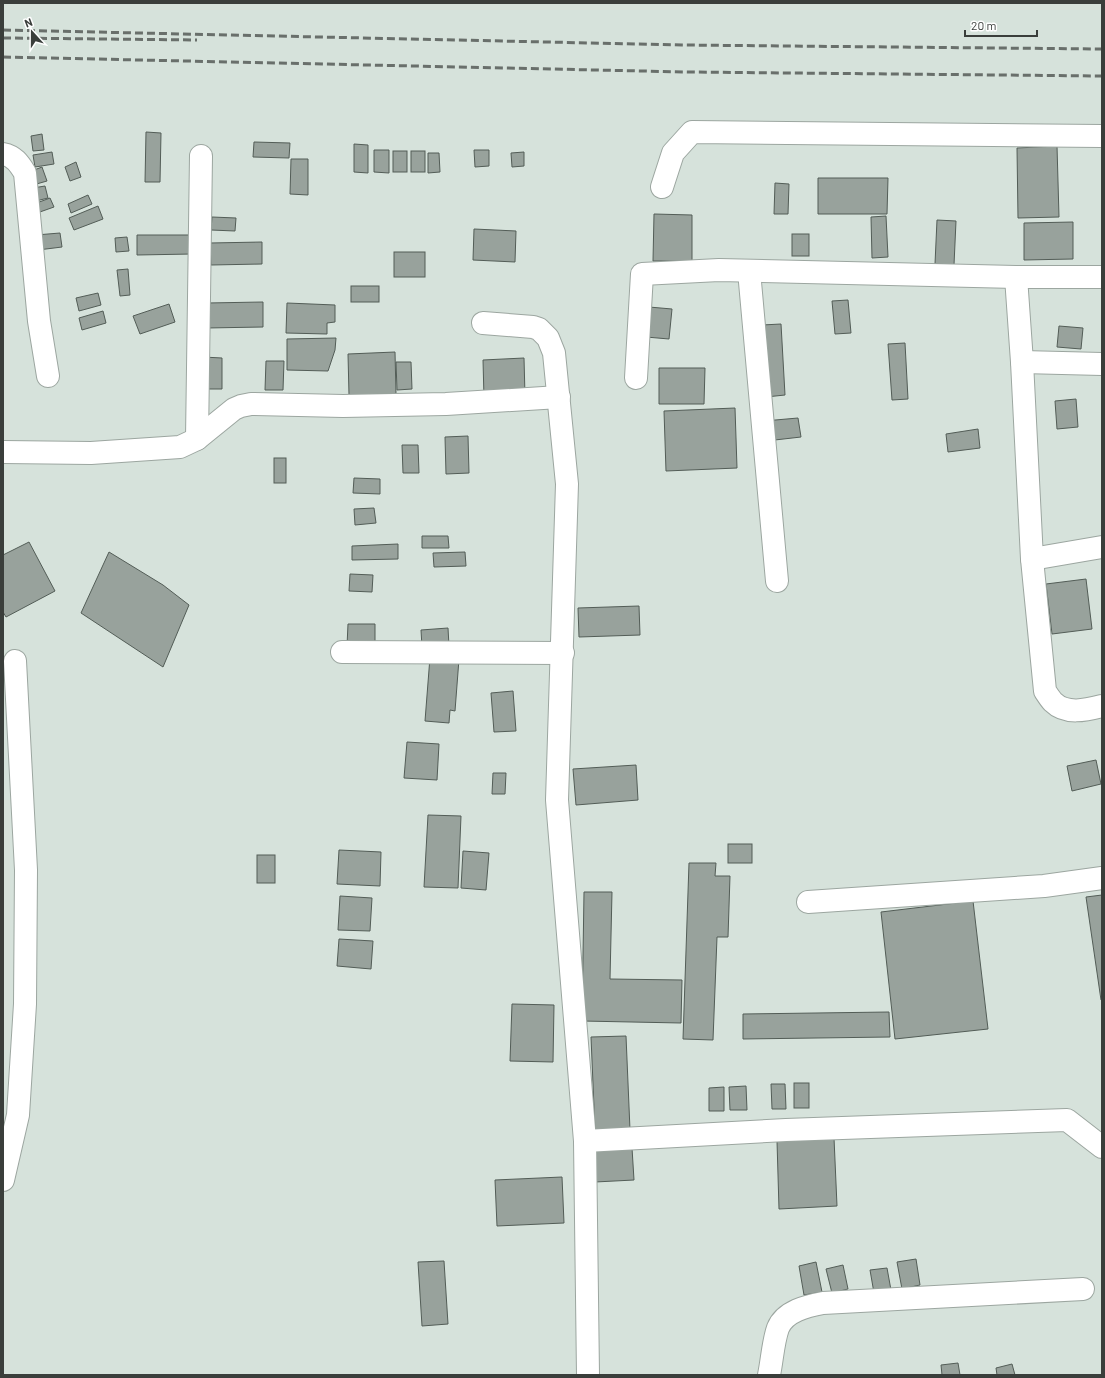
<svg xmlns="http://www.w3.org/2000/svg" width="1105" height="1378" viewBox="0 0 1105 1378" font-family="Barlow,sans-serif">
	<style>
		.building { fill: #98a29c; stroke: #535d57 }
		.lines { fill: none; stroke-linecap: round; stroke-linejoin: round }
		.street-casing { stroke: #9ca6a0; stroke-width: 24 }
		.street { stroke: #fff; stroke-width: 22 }
		.rail { stroke: #696f6b; stroke-width: 3; stroke-dasharray: 8 4; stroke-linecap: butt }
	</style>
	<rect width="100%" height="100%" fill="#d6e2db"/>
	<g class="building">
		<polygon points="146,132 161,133 160,182 145,182"/>
		<polygon points="42,134 44,150 33,151 31,136"/>
		<polygon points="254,142 290,143 289,158 253,157"/>
		<polygon points="354,144 368,145 368,173 354,172"/>
		<polygon points="1057,146 1059,217 1018,218 1017,148"/>
		<polygon points="374,150 389,150 389,173 374,172"/>
		<polygon points="474,150 489,150 489,166 475,167"/>
		<rect x="393" y="151" width="14" height="21"/>
		<rect x="411" y="151" width="14" height="21"/>
		<polygon points="52,152 54,164 35,167 33,155"/>
		<polygon points="524,152 524,166 512,167 511,153"/>
		<polygon points="428,153 439,153 440,172 428,173"/>
		<polygon points="291,159 308,159 308,195 290,194"/>
		<polygon points="76,162 81,177 70,181 65,167"/>
		<polygon points="42,167 47,181 33,185 29,172"/>
		<polygon points="818,178 888,178 887,214 818,214"/>
		<polygon points="775,183 789,184 788,214 774,214"/>
		<polygon points="45,186 48,198 36,201 33,188"/>
		<polygon points="88,195 92,204 71,213 68,204"/>
		<polygon points="50,198 54,207 37,213 34,204"/>
		<polygon points="98,206 103,219 74,230 69,218"/>
		<polygon points="654,214 692,215 692,261 653,261"/>
		<polygon points="886,216 888,257 872,258 871,217"/>
		<polygon points="212,217 236,218 235,231 211,230"/>
		<polygon points="937,220 956,221 954,265 935,264"/>
		<polygon points="1073,222 1073,259 1024,260 1024,223"/>
		<polygon points="474,229 516,231 515,262 473,260"/>
		<polygon points="60,233 62,247 38,250 36,235"/>
		<rect x="792" y="234" width="17" height="22"/>
		<polygon points="137,235 191,235 192,254 137,255"/>
		<polygon points="127,237 129,251 116,252 115,238"/>
		<polygon points="262,242 262,264 211,265 210,243"/>
		<rect x="394" y="252" width="31" height="25"/>
		<polygon points="128,269 130,295 120,296 117,270"/>
		<rect x="351" y="286" width="28" height="16"/>
		<polygon points="98,293 101,305 79,311 76,298"/>
		<polygon points="848,300 851,333 835,334 832,301"/>
		<polygon points="263,302 263,327 207,328 207,303"/>
		<polygon points="287,303 335,305 335,322 327,323 327,334 286,333"/>
		<polygon points="169,304 175,322 140,334 133,316"/>
		<polygon points="649,307 672,309 669,339 646,337"/>
		<polygon points="103,311 106,323 82,330 79,318"/>
		<polygon points="781,324 785,395 766,397 762,325"/>
		<polygon points="1059,326 1083,328 1081,349 1057,347"/>
		<polygon points="336,338 335,350 328,371 287,370 287,339"/>
		<polygon points="905,343 908,399 892,400 888,344"/>
		<polygon points="395,352 396,394 349,395 348,354"/>
		<polygon points="203,357 222,358 222,389 202,389"/>
		<polygon points="524,358 525,396 484,398 483,360"/>
		<polygon points="266,361 284,361 283,390 265,390"/>
		<polygon points="396,362 411,362 412,389 397,390"/>
		<polygon points="659,368 705,368 704,404 659,404"/>
		<polygon points="1076,399 1078,427 1057,429 1055,401"/>
		<polygon points="735,408 737,468 666,471 664,411"/>
		<polygon points="798,418 801,437 766,441 764,421"/>
		<polygon points="978,429 980,448 948,452 946,434"/>
		<polygon points="468,436 469,473 446,474 445,437"/>
		<polygon points="402,445 418,445 419,473 403,473"/>
		<rect x="274" y="458" width="12" height="25"/>
		<polygon points="354,478 380,479 380,494 353,493"/>
		<polygon points="374,508 376,523 355,525 354,509"/>
		<polygon points="422,536 448,536 449,548 422,548"/>
		<polygon points="29,542 55,591 6,617 3,612 3,555"/>
		<polygon points="398,544 398,559 352,560 352,546"/>
		<polygon points="109,552 163,585 189,605 163,667 81,613"/>
		<polygon points="465,552 466,566 434,567 433,553"/>
		<polygon points="350,574 373,575 372,592 349,591"/>
		<polygon points="1086,579 1092,629 1052,634 1046,584"/>
		<polygon points="639,606 640,635 579,637 578,608"/>
		<polygon points="348,624 375,624 375,647 347,646"/>
		<polygon points="448,628 449,646 422,647 421,630"/>
		<polygon points="430,657 459,659 455,711 450,710 449,723 425,721"/>
		<polygon points="513,691 516,731 494,732 491,693"/>
		<polygon points="407,742 439,744 437,780 404,778"/>
		<polygon points="1096,760 1101,784 1072,791 1067,766"/>
		<polygon points="636,765 638,800 576,805 573,769"/>
		<polygon points="493,773 506,773 505,794 492,794"/>
		<polygon points="428,815 461,816 458,888 424,887"/>
		<rect x="728" y="844" width="24" height="19"/>
		<polygon points="339,850 381,852 380,886 337,884"/>
		<polygon points="463,851 489,853 486,890 461,888"/>
		<rect x="257" y="855" width="18" height="28"/>
		<polygon points="689,863 716,863 715,876 730,876 728,937 717,937 713,1040 683,1039"/>
		<polygon points="584,892 612,892 610,979 682,980 681,1023 582,1021"/>
		<polygon points="1102,895 1102,1000 1101,1000 1086,897"/>
		<polygon points="340,896 372,898 370,931 338,930"/>
		<polygon points="973,901 988,1029 895,1039 881,912"/>
		<polygon points="339,939 373,941 371,969 337,966"/>
		<polygon points="512,1004 554,1005 553,1062 510,1061"/>
		<polygon points="889,1012 890,1037 743,1039 743,1014"/>
		<polygon points="626,1036 630,1130 595,1131 591,1037"/>
		<rect x="794" y="1083" width="15" height="25"/>
		<polygon points="771,1084 785,1084 786,1109 772,1109"/>
		<polygon points="746,1086 747,1110 730,1110 729,1087"/>
		<polygon points="724,1087 724,1111 709,1111 709,1088"/>
		<polygon points="834,1138 837,1206 779,1209 777,1141"/>
		<polygon points="632,1148 634,1180 595,1182 593,1150"/>
		<polygon points="562,1177 564,1223 497,1226 495,1180"/>
		<polygon points="916,1259 920,1285 902,1289 897,1262"/>
		<polygon points="444,1261 448,1324 422,1326 418,1262"/>
		<polygon points="816,1262 822,1292 804,1295 799,1266"/>
		<polygon points="843,1265 848,1289 832,1293 826,1269"/>
		<polygon points="887,1268 891,1290 874,1293 870,1270"/>
		<polygon points="958,1363 960,1375 942,1375 941,1365"/>
		<polygon points="1012,1364 1015,1375 997,1375 996,1368"/>
	</g>
	<g class="lines">
		<defs>
			<g id="street">
				<path d="M 3,154 C 14,156 19,163 25,173 L 39,321 L 48,376"/>
				<polyline points="662,187 673,153 692,132 1102,136"/>
				<polyline points="749,271 777,581"/>
				<path d="M 1016,277 L 1022,362 L 1032,559 L 1045,691 C 1047,694 1050,699 1053,702 C 1066,715 1086,710 1102,706"/>
				<polyline points="483,323 533,327 539,329 548,338 554,353 567,484 557,800 585,1141 588,1375"/>
				<polyline points="1022,362 1102,364"/>
				<polyline points="636,378 642,274 719,270 1016,277 1102,277"/>
				<polyline points="197,439 201,156"/>
				<polyline points="3,452 91,453 180,447 197,439 234,409 241,406 251,404 343,406 446,404 559,397"/>
				<polyline points="1032,559 1102,547"/>
				<polyline points="342,652 563,653"/>
				<polyline points="808,902 1044,886 1102,878"/>
				<polyline points="585,1141 786,1130 1067,1120 1102,1147"/>
				<polyline points="3,1180 18,1115 25,1004 26,870 15,661"/>
				<path d="M 769,1375 C 772,1361 773,1342 778,1328 C 785,1311 807,1306 823,1303 L 1083,1289"/>
			</g>
		</defs>
		<use href="#street" class="street-casing"/>
		<use href="#street" class="street"/>
		<g class="rail">
			<polyline points="3,30 682,45 1102,49"/>
			<polyline points="3,38 197,40"/>
			<polyline points="3,57 687,72 1102,76"/>
		</g>
	</g>
	<rect width="1105" height="1378" fill="none" stroke="#3a3e3b" stroke-width="8"/>
	<g transform="translate(32 32) rotate(339)" stroke="#ffffff" stroke-width="3" paint-order="stroke">
	<path d="M0-3L7 15L0 10L-7 15Z" fill="#3a3e3b"/>
	<text y="-6" font-size="11" font-weight="bold" text-anchor="middle" fill="#3a3e3b">N</text>
	</g>
	<path d="M965 30v6h72v-6" fill="none" stroke="#3a3e3b" stroke-width="2"/>
	<text x="971" y="30" font-size="12" fill="#3a3e3b" stroke="#ffffff" stroke-width="3" paint-order="stroke">20 m</text>
</svg>
